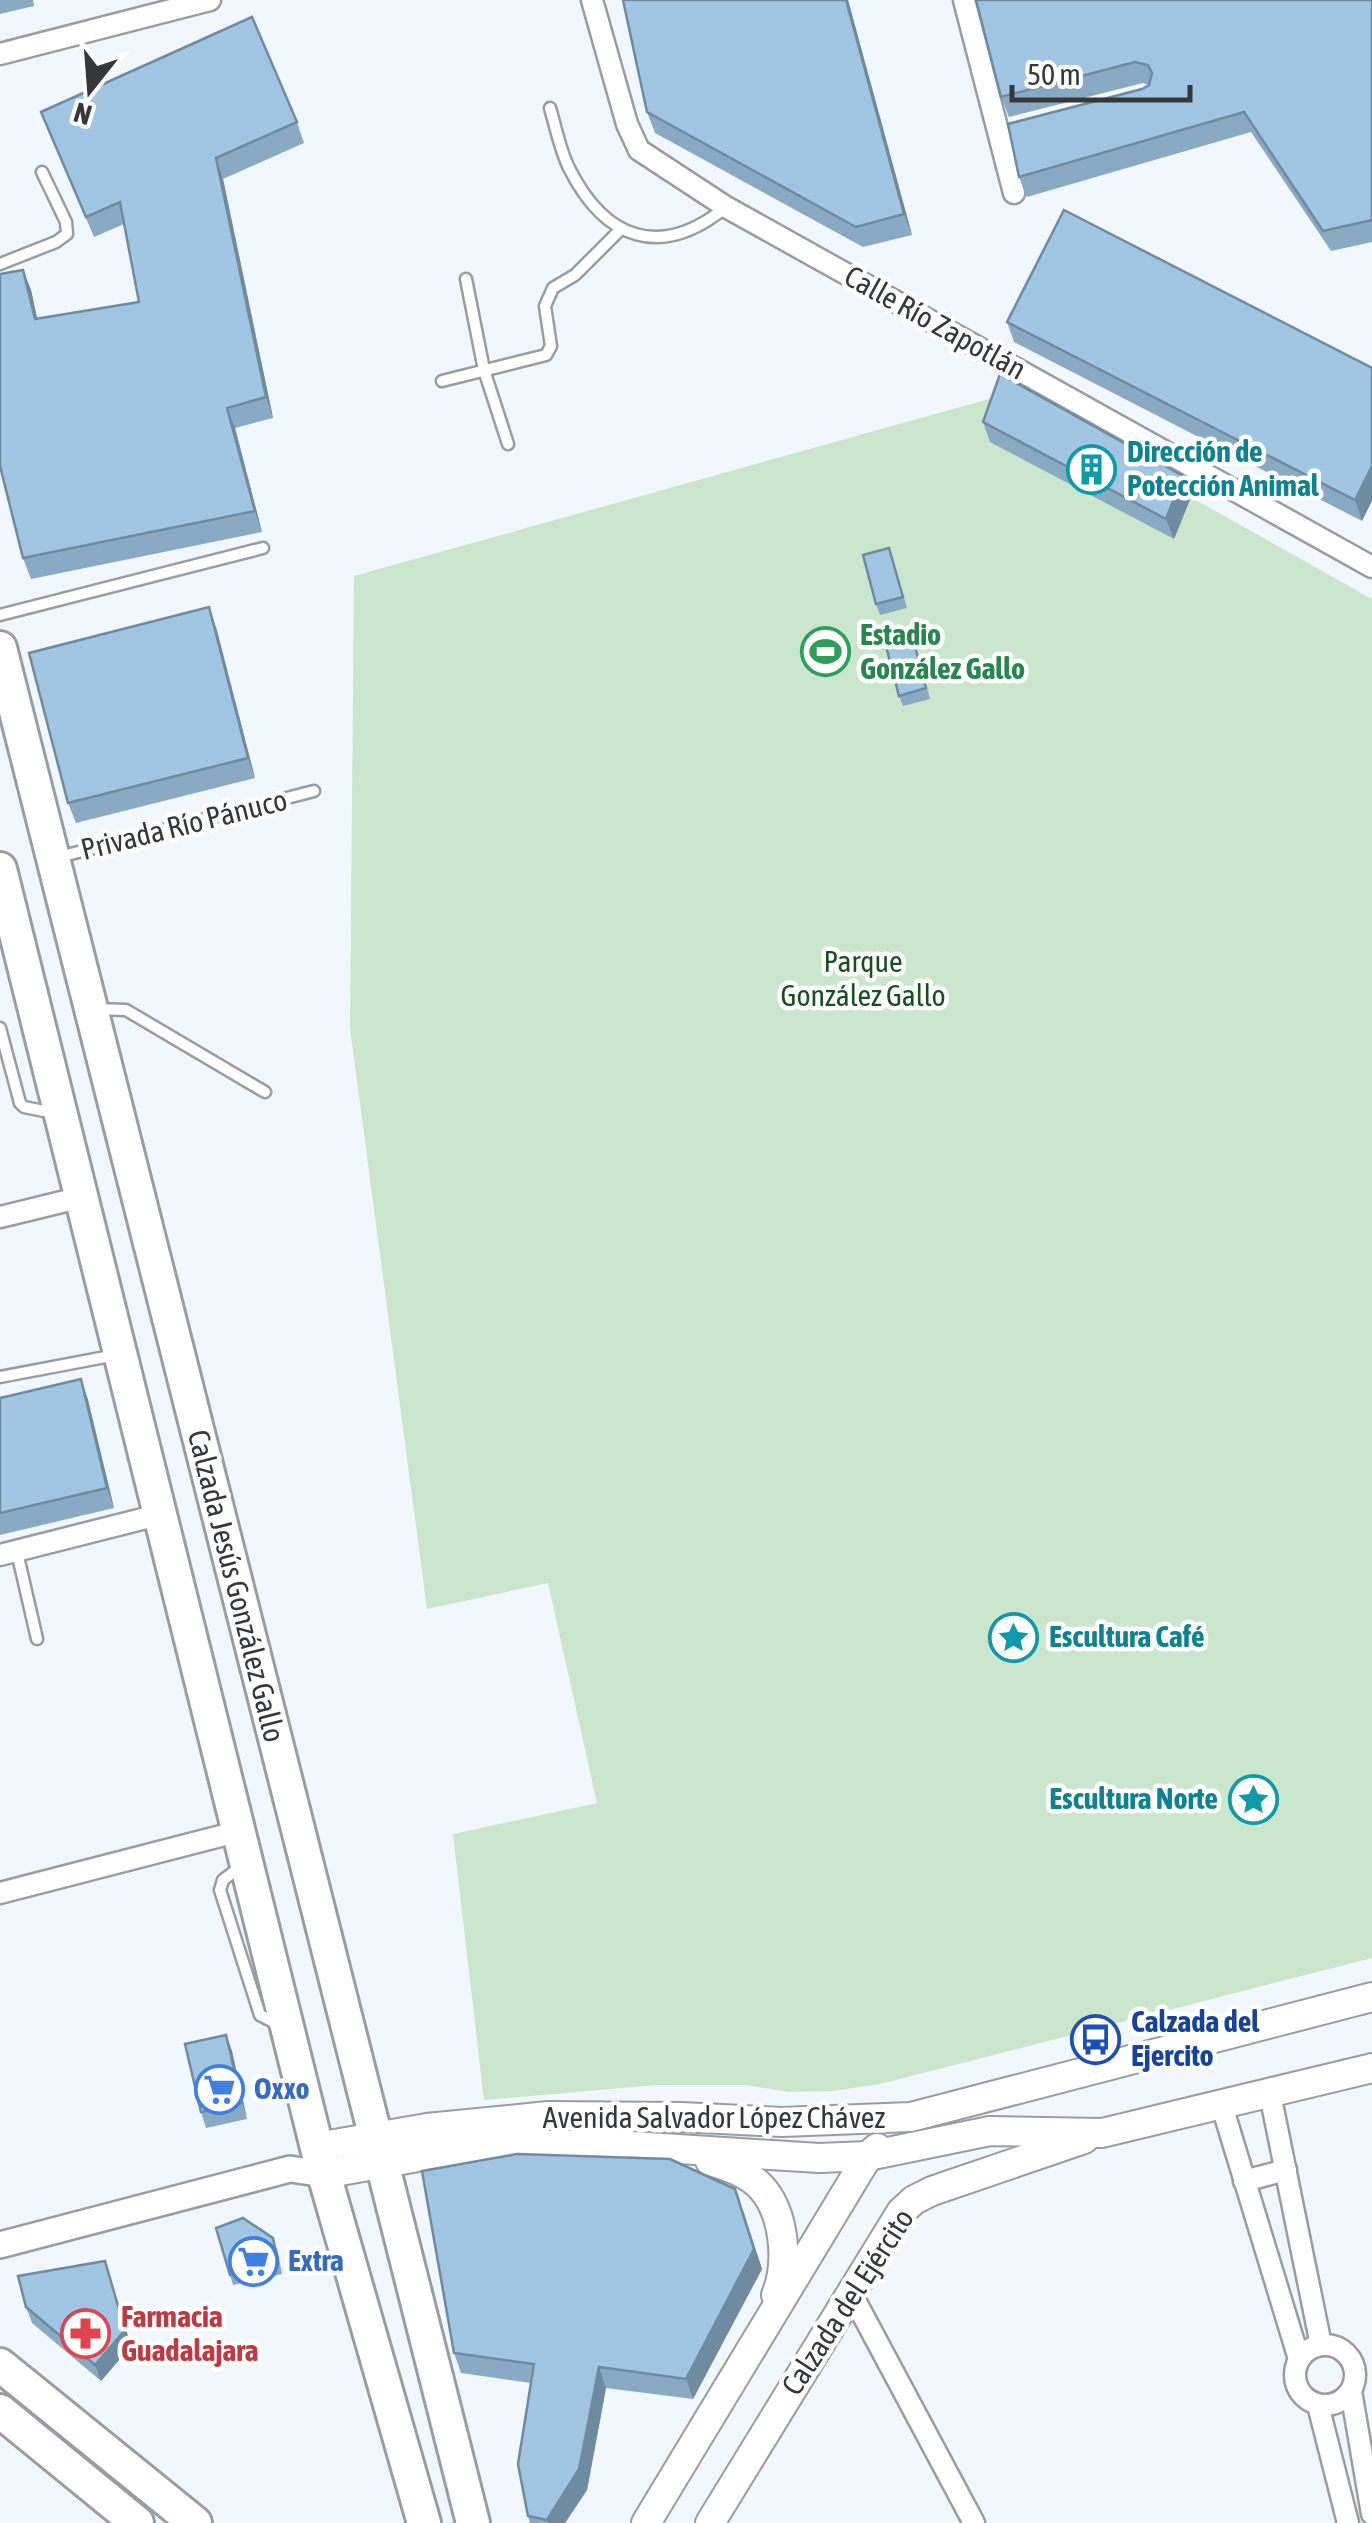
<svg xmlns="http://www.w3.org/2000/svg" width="1372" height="2523" viewBox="0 0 1372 2523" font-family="'Asap Condensed',sans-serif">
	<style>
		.green { fill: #cae6cc }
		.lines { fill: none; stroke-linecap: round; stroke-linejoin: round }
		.service-casing { stroke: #979da1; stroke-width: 15 }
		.minor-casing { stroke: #979da1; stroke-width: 25 }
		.tertiary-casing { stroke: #979da1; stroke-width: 30 }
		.secondary-casing { stroke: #979da1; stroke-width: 32 }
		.primary-casing { stroke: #979da1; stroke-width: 38 }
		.service { stroke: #fff; stroke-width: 10 }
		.minor { stroke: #fff; stroke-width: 20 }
		.tertiary { stroke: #fff; stroke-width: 25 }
		.secondary { stroke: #fff; stroke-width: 28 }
		.primary { stroke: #fff; stroke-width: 32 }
		.wall { fill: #8aaac4 }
		.shaded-wall { fill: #708ba0 }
		.building { fill: #a0c6e4; stroke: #708ba0; stroke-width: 2.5 }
		.labels { text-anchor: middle; stroke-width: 9; stroke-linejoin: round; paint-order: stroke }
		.street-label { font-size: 30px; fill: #353739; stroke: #fff }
		.culture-label { font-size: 30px; font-weight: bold; fill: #0d838f; stroke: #fff; text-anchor: start }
		.leisure-label { font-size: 30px; font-weight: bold; fill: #27864d; stroke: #fff; text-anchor: start }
		.park-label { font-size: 30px; fill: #194e24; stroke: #fff }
		.transit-label { font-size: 30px; font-weight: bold; fill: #164399; stroke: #fff; text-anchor: start }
		.shop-label { font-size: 30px; font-weight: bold; fill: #366cbe; stroke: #fff; text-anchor: start }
		.health-label { font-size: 30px; font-weight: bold; fill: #be3a42; stroke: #fff; text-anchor: start }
	</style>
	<rect width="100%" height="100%" fill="#f1f7fc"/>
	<polygon class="green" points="1007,394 1372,599 1372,1958 880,2084 833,2091 789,2092 746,2085 656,2085 484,2100 453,1834 597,1803 548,1583 427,1609 350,1028 354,576"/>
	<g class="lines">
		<defs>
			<g id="service">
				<path d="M 550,108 C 556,128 560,150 569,168 C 605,240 661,260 726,207"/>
				<polyline points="0,264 56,242 67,234 66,222 42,172"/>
				<polyline points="466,279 484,370 508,444"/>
				<polyline points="442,381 546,355 551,346 545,306 553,288 575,275 619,231"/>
				<polyline points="0,615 263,548"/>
				<polyline points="59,857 314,791"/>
				<polyline points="96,1009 126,1010 265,1092"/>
				<polyline points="0,1028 20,1103 24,1107 54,1113"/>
				<polyline points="0,1377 116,1355"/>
				<polyline points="17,1552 37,1639"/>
				<polyline points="243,1865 223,1880 220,1890 260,2015 279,2025"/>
			</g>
			<g id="minor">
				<polyline points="592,0 627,124 639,150 726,207 1372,567"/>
				<polyline points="964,0 1014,193"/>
				<polyline points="0,54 210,0"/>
				<polyline points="0,1217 82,1197"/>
				<polyline points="0,1555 162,1514"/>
				<polyline points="0,1893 240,1831"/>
				<polyline points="1270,2094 1321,2345"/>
				<polyline points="1222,2106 1299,2359"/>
				<polyline points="1244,2181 1286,2170"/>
				<polyline points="850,2291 974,2523"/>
				<circle cx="1325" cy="2375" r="30"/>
				<polyline points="1351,2391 1372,2514"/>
				<polyline points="1318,2405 1348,2523"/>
			</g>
			<polyline id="tertiary" points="0,2245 290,2169 324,2174"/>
			<g id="secondary">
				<polyline points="317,2147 427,2128 548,2116 681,2117 782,2122 911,2117 1372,1997"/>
				<path d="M 710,2161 C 728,2166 748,2173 761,2187 C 785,2213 789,2264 776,2295"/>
				<polyline points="324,2174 429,2155 518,2145 616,2145 819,2158 868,2156 990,2131 1102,2133 1372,2068"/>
				<polyline points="646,2523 868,2156 877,2148"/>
				<polyline points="710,2523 901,2212 914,2200 932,2191 1084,2139"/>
			</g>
			<g id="primary">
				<polyline points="0,648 473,2523"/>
				<polyline points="0,869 320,2160 424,2523"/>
				<polyline points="0,2365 195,2523"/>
				<polyline points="0,2411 137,2523"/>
			</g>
		</defs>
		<use href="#service" class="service-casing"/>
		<use href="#minor" class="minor-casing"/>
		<use href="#tertiary" class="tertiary-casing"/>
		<use href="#secondary" class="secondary-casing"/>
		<use href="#primary" class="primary-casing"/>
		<use href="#service" class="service"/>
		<use href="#minor" class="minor"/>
		<use href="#tertiary" class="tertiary"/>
		<use href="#secondary" class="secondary"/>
		<use href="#primary" class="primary"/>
	</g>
	<g class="wall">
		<polygon points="0,0 33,0 34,6 0,14"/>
		<polygon points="623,0 848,0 912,235 863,247 655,133 647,112"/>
		<polygon points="1372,0 1372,242 1331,251 1251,132 1027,197 1019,177 1149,85 1143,83 1009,117 1001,97"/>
		<polygon points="41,112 297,122 304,143 223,179 273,418 235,428 262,532 31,579 23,558 23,270 31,290 37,319 139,302 124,224 94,237"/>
		<polygon points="1007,322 1372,368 1362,521 1014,342"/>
		<polygon points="983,422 1183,476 1191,497 1174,539 990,442"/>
		<polygon points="889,548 907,608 880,615 876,604"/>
		<polygon points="216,627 255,778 76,823 68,803"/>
		<polygon points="913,639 930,699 903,706 899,696"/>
		<polygon points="81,1379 88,1400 114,1508 0,1535 0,1398"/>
		<polygon points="226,2035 232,2051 247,2119 206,2128 201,2112"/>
		<polygon points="743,2210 762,2269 693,2399 606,2388 587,2490 565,2523 530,2523 528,2516 531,2383 461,2373 454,2353"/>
		<polygon points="277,2248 282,2274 233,2285 230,2275"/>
		<polygon points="105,2261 131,2346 101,2381 32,2323 26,2307"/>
	</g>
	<g class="shaded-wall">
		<polygon points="846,0 848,0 912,235 904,214"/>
		<polygon points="216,158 223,179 273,418 266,397"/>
		<polygon points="23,270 31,290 42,340 35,319"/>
		<polygon points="227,408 235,428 262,532 255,511"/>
		<polygon points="1372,466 1372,501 1362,521 1355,500"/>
		<polygon points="1183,476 1191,497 1174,539 1166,519"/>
		<polygon points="209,607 216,627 255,778 248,758"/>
		<polygon points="81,1379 88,1400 114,1508 107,1488"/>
		<polygon points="226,2035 232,2051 247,2119 242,2103"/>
		<polygon points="735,2189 762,2269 693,2399 686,2379"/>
		<polygon points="105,2261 131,2346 101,2381 95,2365"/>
		<polygon points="599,2367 606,2388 587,2490 565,2523 548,2523 547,2520"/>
	</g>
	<g class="building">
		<polygon points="623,0 846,0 904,214 856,227 647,112"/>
		<polygon points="976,0 1372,0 1372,220 1323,231 1244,112 1019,177 1008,124 1142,89 1149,85 1152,73 1148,65 1135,62 1001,97"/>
		<polygon points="252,17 297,122 216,158 266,397 227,408 255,511 23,558 0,466 0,274 23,270 35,319 139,302 120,202 86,217 41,112"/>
		<polygon points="1064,210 1372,368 1372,466 1355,500 1007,322"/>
		<polygon points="1000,374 1183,476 1166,519 983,422"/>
		<polygon points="889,548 903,597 876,604 863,555"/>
		<polygon points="209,607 248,758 68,803 29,653"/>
		<polygon points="913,639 926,688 899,696 886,646"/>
		<polygon points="81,1379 107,1488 0,1513 0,1398"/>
		<polygon points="226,2035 242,2103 201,2112 185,2044"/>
		<polygon points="517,2154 670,2159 735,2189 754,2249 686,2379 599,2367 579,2469 547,2520 528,2516 518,2464 534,2364 454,2353 422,2171"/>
		<polygon points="243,2218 273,2238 278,2263 230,2275 216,2228"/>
		<polygon points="105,2261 125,2330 95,2365 26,2307 18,2276"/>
	</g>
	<defs>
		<symbol id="building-ring" viewBox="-11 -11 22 22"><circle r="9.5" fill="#fff" stroke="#0f9aa8" stroke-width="1.5"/><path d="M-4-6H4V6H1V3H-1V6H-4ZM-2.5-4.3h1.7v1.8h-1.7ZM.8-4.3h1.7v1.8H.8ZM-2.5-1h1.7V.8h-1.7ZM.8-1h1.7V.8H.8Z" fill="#0f9aa8"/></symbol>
		<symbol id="stadium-ring" viewBox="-11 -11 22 22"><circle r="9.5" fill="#fff" stroke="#2e9e5b" stroke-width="1.5"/><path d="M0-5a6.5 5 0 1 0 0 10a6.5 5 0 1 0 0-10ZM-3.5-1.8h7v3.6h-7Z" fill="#2e9e5b"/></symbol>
		<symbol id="sight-ring" viewBox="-11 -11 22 22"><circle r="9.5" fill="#fff" stroke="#0f9aa8" stroke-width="1.5"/><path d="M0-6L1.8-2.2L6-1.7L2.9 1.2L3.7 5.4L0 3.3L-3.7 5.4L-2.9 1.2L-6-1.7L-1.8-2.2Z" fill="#0f9aa8"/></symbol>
		<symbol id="bus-ring" viewBox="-11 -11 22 22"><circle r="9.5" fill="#fff" stroke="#1a4fb4" stroke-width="1.5"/><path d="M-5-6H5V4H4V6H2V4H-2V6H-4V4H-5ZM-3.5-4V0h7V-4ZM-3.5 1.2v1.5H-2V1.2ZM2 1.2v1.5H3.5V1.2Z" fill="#1a4fb4"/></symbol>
		<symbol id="supermarket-ring" viewBox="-11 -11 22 22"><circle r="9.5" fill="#fff" stroke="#3f7fe0" stroke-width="1.5"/><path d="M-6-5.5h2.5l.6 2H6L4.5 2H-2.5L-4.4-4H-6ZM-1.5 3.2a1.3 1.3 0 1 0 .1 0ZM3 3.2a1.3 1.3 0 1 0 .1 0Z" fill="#3f7fe0"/></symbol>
		<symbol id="pharmacy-ring" viewBox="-11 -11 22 22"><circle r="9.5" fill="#fff" stroke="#e0444e" stroke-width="1.5"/><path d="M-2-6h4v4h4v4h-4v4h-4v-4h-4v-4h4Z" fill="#e0444e"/></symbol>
	</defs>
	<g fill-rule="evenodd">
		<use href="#building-ring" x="1064" y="442" width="55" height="55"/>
		<use href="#stadium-ring" x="798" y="624" width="55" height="55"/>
		<use href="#sight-ring" x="986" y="1610" width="55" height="55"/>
		<use href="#sight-ring" x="1226" y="1772" width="55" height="55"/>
		<use href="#bus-ring" x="1068" y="2012" width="55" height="55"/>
		<use href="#supermarket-ring" x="192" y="2062" width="55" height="55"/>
		<use href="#supermarket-ring" x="226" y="2234" width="55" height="55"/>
		<use href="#pharmacy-ring" x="58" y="2306" width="55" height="55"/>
	</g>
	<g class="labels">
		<g class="street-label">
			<text transform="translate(935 323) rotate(29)" y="10">Calle Río Zapotlán</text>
			<text transform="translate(184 825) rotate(-14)" y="10">Privada Río Pánuco</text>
			<text transform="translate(236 1586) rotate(76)" y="10">Calzada Jesús González Gallo</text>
			<text x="714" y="2128">Avenida Salvador López Chávez</text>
			<text transform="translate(848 2302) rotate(-57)" y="10">Calzada del Ejército</text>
		</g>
		<g class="culture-label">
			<text x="1127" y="462">Dirección de<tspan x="1127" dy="34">Potección Animal</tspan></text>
			<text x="1049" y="1647">Escultura Café</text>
			<text x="1218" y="1809" text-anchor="end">Escultura Norte</text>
		</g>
		<g class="leisure-label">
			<text x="860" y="645">Estadio<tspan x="860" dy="34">González Gallo</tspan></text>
		</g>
		<g class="park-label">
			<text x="863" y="972">Parque<tspan x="863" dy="34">González Gallo</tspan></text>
		</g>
		<g class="transit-label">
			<text x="1131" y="2032">Calzada del<tspan x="1131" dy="34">Ejercito</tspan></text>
		</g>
		<g class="shop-label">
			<text x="254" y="2099">Oxxo</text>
			<text x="288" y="2271">Extra</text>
		</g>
		<g class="health-label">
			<text x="121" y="2327">Farmacia<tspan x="121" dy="34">Guadalajara</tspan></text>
		</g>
	</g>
	<g transform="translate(90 90) rotate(197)" stroke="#ffffff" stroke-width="8" paint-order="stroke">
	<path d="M0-8L18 38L0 25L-18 38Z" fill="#353739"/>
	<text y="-15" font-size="28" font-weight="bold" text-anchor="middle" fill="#353739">N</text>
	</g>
	<path d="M1012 85v15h178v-15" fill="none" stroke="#353739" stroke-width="5"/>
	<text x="1027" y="85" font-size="30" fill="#353739" stroke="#ffffff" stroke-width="8" paint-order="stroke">50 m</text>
</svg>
